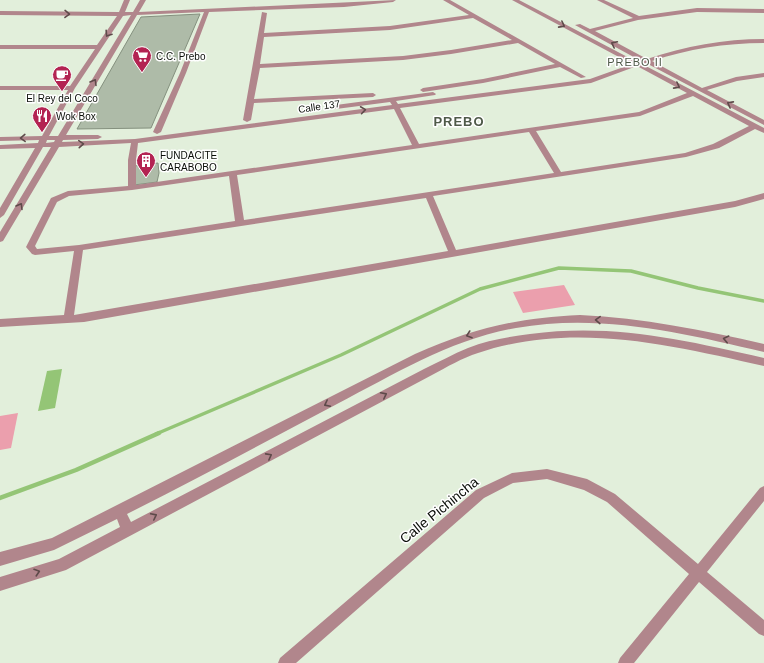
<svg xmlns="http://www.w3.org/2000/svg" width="764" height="663" viewBox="0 0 764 663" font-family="Arial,sans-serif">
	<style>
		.green { fill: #eb9fad }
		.water { fill: #94c576 }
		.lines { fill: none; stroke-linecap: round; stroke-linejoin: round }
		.stream-far1 { stroke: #94c576; stroke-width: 3.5 }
		.stream { stroke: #94c576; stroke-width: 4.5 }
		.building { fill: #aebba8; stroke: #84907e }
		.minor { fill: #b1868c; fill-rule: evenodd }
		.oneway { stroke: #5e4a4a }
		.labels { text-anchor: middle; stroke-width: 3; stroke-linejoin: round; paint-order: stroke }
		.far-poi-label { font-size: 10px; fill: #0a0e08; stroke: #fff; text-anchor: start }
		.far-street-label { font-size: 10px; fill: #0a0e08; stroke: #fff }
		.far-neighbourhood-label { font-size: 11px; letter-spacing: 1px; fill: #4f5a49; stroke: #fff }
		.far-district-label { font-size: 13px; font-weight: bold; letter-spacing: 1px; fill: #4f5a49; stroke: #fff }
		.near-street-label { font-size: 14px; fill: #0a0e08; stroke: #fff }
	</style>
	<rect width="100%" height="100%" fill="#e2efdb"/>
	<g class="green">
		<polygon points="564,285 575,305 523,313 513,292"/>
		<polygon points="18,413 11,448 0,450 0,416"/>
	</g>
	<polygon class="water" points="62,369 55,408 38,411 47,371"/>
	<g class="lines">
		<polyline class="stream-far1" points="156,434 341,355 480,289 559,268 631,271 698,288 764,301"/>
		<polyline class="stream" points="0,498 76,470 159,433"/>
	</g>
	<g class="building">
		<polygon points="200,14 151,128 77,129 141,17"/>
		<polygon points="158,163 159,173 157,182 134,185 135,166"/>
	</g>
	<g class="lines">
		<g class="minor">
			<path d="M 124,0 L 130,0 L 125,12 L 133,12 L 140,0 L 146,0 L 139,12 L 396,0 L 393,2 L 344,7 L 209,12 L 186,73 L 161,132 L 157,134 L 153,132 L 180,73 L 204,12 L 137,15 L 66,135 L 98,135 L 102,137 L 98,139 L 63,140 L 62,142 L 135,139 L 392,105 L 390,102 L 336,109 L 333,107 L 336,105 L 433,92 L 436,94 L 435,95 L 396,101 L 398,104 L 590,79 L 632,64 L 512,0 L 519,0 L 637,62 L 641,61 L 575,25 L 580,24 L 590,29 L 633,18 L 597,0 L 604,0 L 639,16 L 697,8 L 764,9 L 764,13 L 697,12 L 638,20 L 595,31 L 647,59 C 685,46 724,39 764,39 L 764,43 C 725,43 688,49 652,61 L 702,88 L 736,77 L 764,73 L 764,77 L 737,81 L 707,90 L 764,120 L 764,125 L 646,63 L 642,64 L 764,128 L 764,133 L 755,129 L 719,148 L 686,157 L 433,196 L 456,250 L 735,201 L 764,193 L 764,199 L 735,207 L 84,322 L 0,327 L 0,319 L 64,315 L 74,251 L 35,255 L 32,254 L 26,247 L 51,198 L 68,191 L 128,186 L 128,160 L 131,143 L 59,147 L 3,241 L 0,242 L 0,232 L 51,147 L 43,147 L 4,215 L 0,218 L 0,208 L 35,148 L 0,149 L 0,145 L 38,143 L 39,140 L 0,141 L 0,137 L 42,136 L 68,90 L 0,90 L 0,86 L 70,86 L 95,49 L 0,49 L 0,45 L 97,45 L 117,16 L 0,15 L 0,11 L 119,12 ZM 131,15 L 58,136 L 49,136 L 75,88 L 123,16 ZM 637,66 L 687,93 L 639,112 L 419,144 L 400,108 L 591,83 ZM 693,96 L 749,126 L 713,144 L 685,153 L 561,172 L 536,131 L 640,116 ZM 394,109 L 412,145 L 136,185 L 136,160 L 138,143 ZM 529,132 L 554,173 L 244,220 L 237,175 ZM 47,140 L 55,140 L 54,142 L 46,143 ZM 229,176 L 235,221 L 79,245 L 37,249 L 35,246 L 57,202 L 69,196 L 132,190 ZM 426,198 L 448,251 L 74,315 L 83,250 Z"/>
			<path d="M 443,0 L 450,0 L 586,77 L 581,78 L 560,67 L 483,83 L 423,92 L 420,90 L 423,88 L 483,79 L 555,64 L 518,43 L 451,54 L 403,60 L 260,68 L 254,99 L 373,93 L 376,95 L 373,97 L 254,103 L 251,120 L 247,122 L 243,120 L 262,12 L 267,13 L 264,33 L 390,26 L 469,15 ZM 473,18 L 512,40 L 451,50 L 403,56 L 260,64 L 264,37 L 390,30 Z"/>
			<path d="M 580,315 C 643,318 703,330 764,344 L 764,352 C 683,333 600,313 516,328 C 452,339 395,374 337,404 C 267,441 198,478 127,514 L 131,522 L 424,369 C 439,362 453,354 468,348 C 488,340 509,337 530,334 C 613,323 684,340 764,358 L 764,366 C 671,345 573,321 478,353 C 462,358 447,367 432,375 L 66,570 L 0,591 L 0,577 L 59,559 L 120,527 L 117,519 L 54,550 L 0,566 L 0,552 L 52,538 L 415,354 C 474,328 517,318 580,315 Z"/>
			<polygon points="547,469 587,479 615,494 698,564 760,488 764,486 764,501 707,572 764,620 764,636 759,634 699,582 634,663 618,663 620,658 689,574 607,502 584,490 547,479 513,483 484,498 296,663 278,663 280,658 476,490 512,473"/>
		</g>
	</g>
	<defs><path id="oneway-chevron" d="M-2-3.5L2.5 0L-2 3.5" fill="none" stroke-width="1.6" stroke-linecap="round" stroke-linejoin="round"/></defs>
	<g class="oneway">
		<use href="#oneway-chevron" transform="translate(67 14) rotate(1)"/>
		<use href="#oneway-chevron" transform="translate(562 25) rotate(28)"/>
		<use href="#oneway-chevron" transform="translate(108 34) rotate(123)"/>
		<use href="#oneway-chevron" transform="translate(614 44) rotate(-153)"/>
		<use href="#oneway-chevron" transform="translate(94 82) rotate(-59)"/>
		<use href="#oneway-chevron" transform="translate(677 86) rotate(28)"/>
		<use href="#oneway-chevron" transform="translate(730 104) rotate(-152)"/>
		<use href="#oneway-chevron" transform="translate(363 110) rotate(-8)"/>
		<use href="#oneway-chevron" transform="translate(23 138) rotate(178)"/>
		<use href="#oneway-chevron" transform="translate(81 144) rotate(-4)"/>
		<use href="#oneway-chevron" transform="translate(20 206) rotate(-59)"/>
		<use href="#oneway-chevron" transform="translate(598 320) rotate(-178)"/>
		<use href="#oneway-chevron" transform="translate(469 335) rotate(161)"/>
		<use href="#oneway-chevron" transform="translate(726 339) rotate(-167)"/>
		<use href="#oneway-chevron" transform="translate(384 395) rotate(-27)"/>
		<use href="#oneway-chevron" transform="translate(327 404) rotate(153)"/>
		<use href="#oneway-chevron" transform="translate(269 456) rotate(-28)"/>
		<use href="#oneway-chevron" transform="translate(154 516) rotate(-27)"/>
		<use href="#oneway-chevron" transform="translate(37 572) rotate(-18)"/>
	</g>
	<defs>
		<symbol id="supermarket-pin" viewBox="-11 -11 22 30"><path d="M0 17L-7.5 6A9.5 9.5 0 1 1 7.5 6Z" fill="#b32352" stroke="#fff"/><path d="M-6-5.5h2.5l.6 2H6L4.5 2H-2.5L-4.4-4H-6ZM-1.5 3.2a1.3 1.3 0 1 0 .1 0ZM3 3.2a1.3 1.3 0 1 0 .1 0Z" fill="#fff"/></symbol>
		<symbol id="cafe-pin" viewBox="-11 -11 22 30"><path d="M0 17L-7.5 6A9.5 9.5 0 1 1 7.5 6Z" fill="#b32352" stroke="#fff"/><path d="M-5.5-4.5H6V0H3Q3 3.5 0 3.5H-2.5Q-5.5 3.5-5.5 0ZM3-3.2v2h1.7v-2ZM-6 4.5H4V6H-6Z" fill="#fff"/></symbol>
		<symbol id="restaurant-pin" viewBox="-11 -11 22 30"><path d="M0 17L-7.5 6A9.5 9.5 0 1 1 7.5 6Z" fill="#b32352" stroke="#fff"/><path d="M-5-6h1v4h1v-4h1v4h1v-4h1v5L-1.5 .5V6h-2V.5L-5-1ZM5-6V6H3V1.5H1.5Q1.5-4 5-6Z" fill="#fff"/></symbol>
		<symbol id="building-pin" viewBox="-11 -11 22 30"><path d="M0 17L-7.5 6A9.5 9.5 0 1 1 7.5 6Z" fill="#b32352" stroke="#fff"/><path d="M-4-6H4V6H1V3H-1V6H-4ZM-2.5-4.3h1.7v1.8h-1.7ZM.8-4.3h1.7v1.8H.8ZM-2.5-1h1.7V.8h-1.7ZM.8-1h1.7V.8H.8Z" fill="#fff"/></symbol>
	</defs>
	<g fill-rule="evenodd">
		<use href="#supermarket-pin" x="131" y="45" width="22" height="30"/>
		<use href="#cafe-pin" x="51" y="64" width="22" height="30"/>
		<use href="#restaurant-pin" x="31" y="105" width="22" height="30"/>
		<use href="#building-pin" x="135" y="150" width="22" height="30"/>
	</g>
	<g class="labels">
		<g class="far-poi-label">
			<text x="156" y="60">C.C. Prebo</text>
			<text x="62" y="102" text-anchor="middle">El Rey del Coco</text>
			<text x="56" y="120">Wok Box</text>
			<text x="160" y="159">FUNDACITE<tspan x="160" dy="12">CARABOBO</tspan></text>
		</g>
		<g class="far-street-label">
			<text transform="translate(319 106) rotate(-8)" y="4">Calle 137</text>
		</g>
		<g class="far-neighbourhood-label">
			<text x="635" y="66">PREBO II</text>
		</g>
		<g class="far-district-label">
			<text x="459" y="126">PREBO</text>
		</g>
		<g class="near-street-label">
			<text transform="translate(439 510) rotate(-39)" y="5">Calle Pichincha</text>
		</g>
	</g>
</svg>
